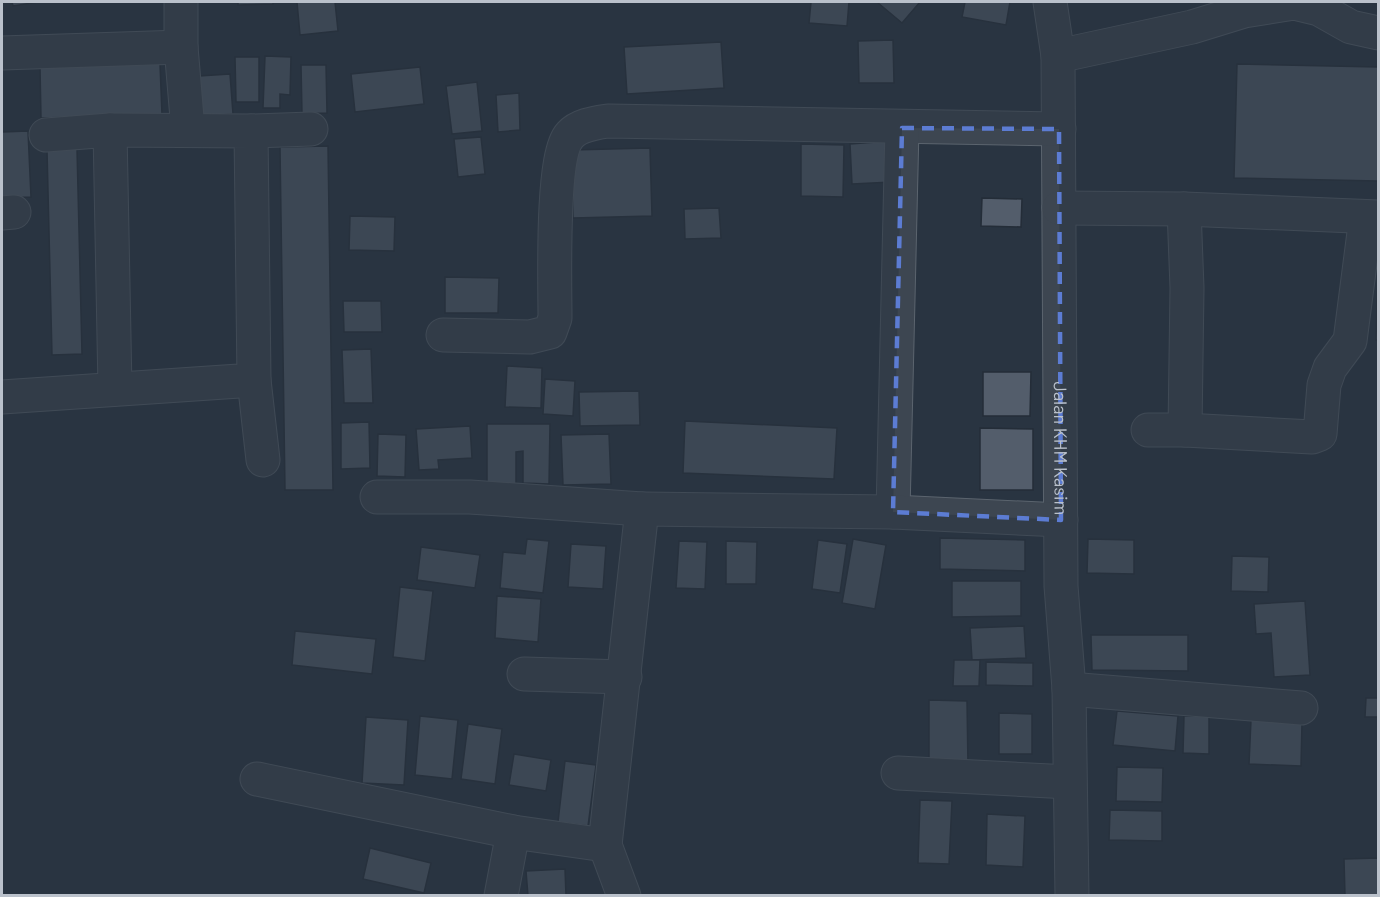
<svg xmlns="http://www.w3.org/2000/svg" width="1380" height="897" viewBox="0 0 1380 897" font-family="Barlow,sans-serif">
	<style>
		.building { fill: #535d6b; stroke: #242d38; stroke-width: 1.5 }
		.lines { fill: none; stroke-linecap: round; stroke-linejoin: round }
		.minor-casing { stroke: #5b646e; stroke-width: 35 }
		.minor { stroke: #3d4651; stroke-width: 33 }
		.marked { fill: none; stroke: #5c7cd3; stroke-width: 4.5; stroke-dasharray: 12 8; stroke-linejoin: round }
		.labels { text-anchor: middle; stroke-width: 4.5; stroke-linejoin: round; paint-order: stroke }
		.street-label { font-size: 18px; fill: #bac1cb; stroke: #222b36 }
	</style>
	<rect width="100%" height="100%" fill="#293441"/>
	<g class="building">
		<polygon points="12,2 38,2 13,6"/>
		<polygon points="238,2 273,2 273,4 238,5"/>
		<polygon points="297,2 335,2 338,31 300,35"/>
		<polygon points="811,2 849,2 847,26 809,23"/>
		<polygon points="877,2 920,2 902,23"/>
		<polygon points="965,2 1010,2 1006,25 962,17"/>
		<polygon points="893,40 894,83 859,83 858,41"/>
		<polygon points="721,42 724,88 627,94 624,47"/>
		<polygon points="265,56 291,57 290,95 280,94 280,108 263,108"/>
		<polygon points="235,57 259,57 259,102 236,102"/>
		<polygon points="160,64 162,115 41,118 40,67"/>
		<polygon points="1237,64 1378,67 1378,181 1234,178"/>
		<polygon points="301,65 326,65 327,113 302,114"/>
		<polygon points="420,67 424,104 355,112 351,74"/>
		<polygon points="230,74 233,114 202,116 199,76"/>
		<polygon points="477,82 482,131 452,134 446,86"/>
		<polygon points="519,93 520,130 498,132 496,95"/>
		<polygon points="28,131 31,197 2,198 2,132"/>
		<polygon points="481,137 485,174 458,177 454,139"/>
		<polygon points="890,141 892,182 852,184 850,144"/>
		<polygon points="801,144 844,145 843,197 801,196"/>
		<polygon points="328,146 333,490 285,490 280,147"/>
		<polygon points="650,148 652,216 573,218 572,150"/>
		<polygon points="77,149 82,354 52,355 47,150"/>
		<polygon points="982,198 1022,199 1021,227 981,226"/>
		<polygon points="719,208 721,238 685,239 684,209"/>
		<polygon points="350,216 395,217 394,251 349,250"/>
		<polygon points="1378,260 1378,340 1376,340"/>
		<polygon points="445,277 499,278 498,313 445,313"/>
		<polygon points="343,301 381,301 382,332 344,332"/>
		<polygon points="371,349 373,403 344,403 342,350"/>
		<polygon points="507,366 542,368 541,408 505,407"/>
		<polygon points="983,372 1031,372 1030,416 983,416"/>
		<polygon points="545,379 575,381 573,416 543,414"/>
		<polygon points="639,391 640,425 580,426 579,392"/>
		<polygon points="685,421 837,428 834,479 683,473"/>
		<polygon points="369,422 370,468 341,469 341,423"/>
		<polygon points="487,424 550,424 549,484 523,483 523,451 516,452 516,484 487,483"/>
		<polygon points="470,426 472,458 438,460 439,469 419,470 416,429"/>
		<polygon points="980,428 1033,429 1033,490 980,490"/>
		<polygon points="378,434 406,435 405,477 377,476"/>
		<polygon points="609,434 611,484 563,485 561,435"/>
		<polygon points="940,538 1025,540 1025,571 940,569"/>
		<polygon points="527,539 549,541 543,593 500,588 503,552 525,554"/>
		<polygon points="853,539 886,545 875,609 842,603"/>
		<polygon points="1088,539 1134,540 1134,574 1087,573"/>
		<polygon points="818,540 847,544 840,593 812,589"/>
		<polygon points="679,541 707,542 705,589 676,588"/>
		<polygon points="726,541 757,542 756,584 726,584"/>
		<polygon points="571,544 606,546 603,589 568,587"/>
		<polygon points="421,547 480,555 475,588 417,580"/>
		<polygon points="1232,556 1269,557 1268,592 1231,591"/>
		<polygon points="952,581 1021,581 1021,616 952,617"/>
		<polygon points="400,587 433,591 425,661 393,657"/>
		<polygon points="497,596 541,599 538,642 495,638"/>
		<polygon points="1305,601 1310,675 1274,677 1271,633 1256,634 1254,604"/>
		<polygon points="1024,626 1026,658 972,660 970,628"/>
		<polygon points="295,631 376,639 372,674 292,665"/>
		<polygon points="1091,635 1188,635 1188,671 1092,670"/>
		<polygon points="954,660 980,660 979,686 953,686"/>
		<polygon points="986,662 1033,663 1033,686 986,685"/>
		<polygon points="1366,698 1378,698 1378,717 1365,717"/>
		<polygon points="929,700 967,701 968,766 929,766"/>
		<polygon points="1117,711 1178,716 1175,751 1113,745"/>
		<polygon points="999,713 1032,714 1032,754 999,754"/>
		<polygon points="420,716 458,720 452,779 415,775"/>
		<polygon points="1184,716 1209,716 1209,754 1183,753"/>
		<polygon points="366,717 408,720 404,785 362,783"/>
		<polygon points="1251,720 1302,722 1301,766 1249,764"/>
		<polygon points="468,724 502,729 495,784 461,779"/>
		<polygon points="514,754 551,760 546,791 509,785"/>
		<polygon points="565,761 596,765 588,826 558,822"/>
		<polygon points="1117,767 1163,768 1162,802 1116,801"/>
		<polygon points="920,800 952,801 949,864 918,863"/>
		<polygon points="1110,810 1162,811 1162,841 1109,840"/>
		<polygon points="987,814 1025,816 1023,867 986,865"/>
		<polygon points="370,848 431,863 424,893 363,879"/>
		<polygon points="1378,858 1378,895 1345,896 1344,859"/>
		<polygon points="565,869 566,896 528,896 526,871"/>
	</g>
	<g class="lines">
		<defs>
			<g id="minor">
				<polyline points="181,2 181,47 188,130"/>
				<path id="s1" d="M 1050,2 L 1058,56 L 1061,586 L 1069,689 L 1072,896"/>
				<polyline points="2,53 181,47"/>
				<polyline points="1058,56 1192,27 1244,11 1294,3 1319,9 1351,27 1378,33"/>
				<polyline points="110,130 115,389"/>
				<polyline points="251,131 311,129"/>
				<polyline points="1059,208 1184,209 1378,217"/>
				<polyline points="2,213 14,212"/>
				<path d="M 443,335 L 530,337 L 550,332 L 555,318 C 555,284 551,155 570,135 C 579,125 595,123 608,121 L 1059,129"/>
				<polyline points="254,380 263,460"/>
				<polyline points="2,397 254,380 251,131 110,130 46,135"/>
				<polyline points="1148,430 1185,430 1187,288 1184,209"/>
				<polyline points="1185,430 1312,437 1320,434 1324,385 1330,368 1350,341 1366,217"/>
				<polyline points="377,497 470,497 642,509"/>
				<polyline points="893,512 902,128"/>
				<polyline points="524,674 625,677"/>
				<polyline points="1069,689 1301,708"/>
				<polyline points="898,773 1069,782"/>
				<polyline points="257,779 513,832"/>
				<polyline points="605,845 624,896"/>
				<polyline points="501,896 513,832 605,845 642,509 893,512 1061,520"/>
			</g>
		</defs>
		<use href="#minor" class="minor-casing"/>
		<use href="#minor" class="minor"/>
	</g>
	<path d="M0 0H1380V897H0ZM 902,128 L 1059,129 L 1061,520 L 893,512 Z" fill="#293441" fill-opacity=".55" fill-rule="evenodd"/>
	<path class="marked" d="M 902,128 L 1059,129 L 1061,520 L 893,512 Z"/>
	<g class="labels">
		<g class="street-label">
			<text dy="6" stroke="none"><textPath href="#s1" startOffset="447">Jalan KHM Kasim</textPath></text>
		</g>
	</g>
	<rect width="1380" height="897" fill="none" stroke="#bac1cb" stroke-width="6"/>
</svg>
